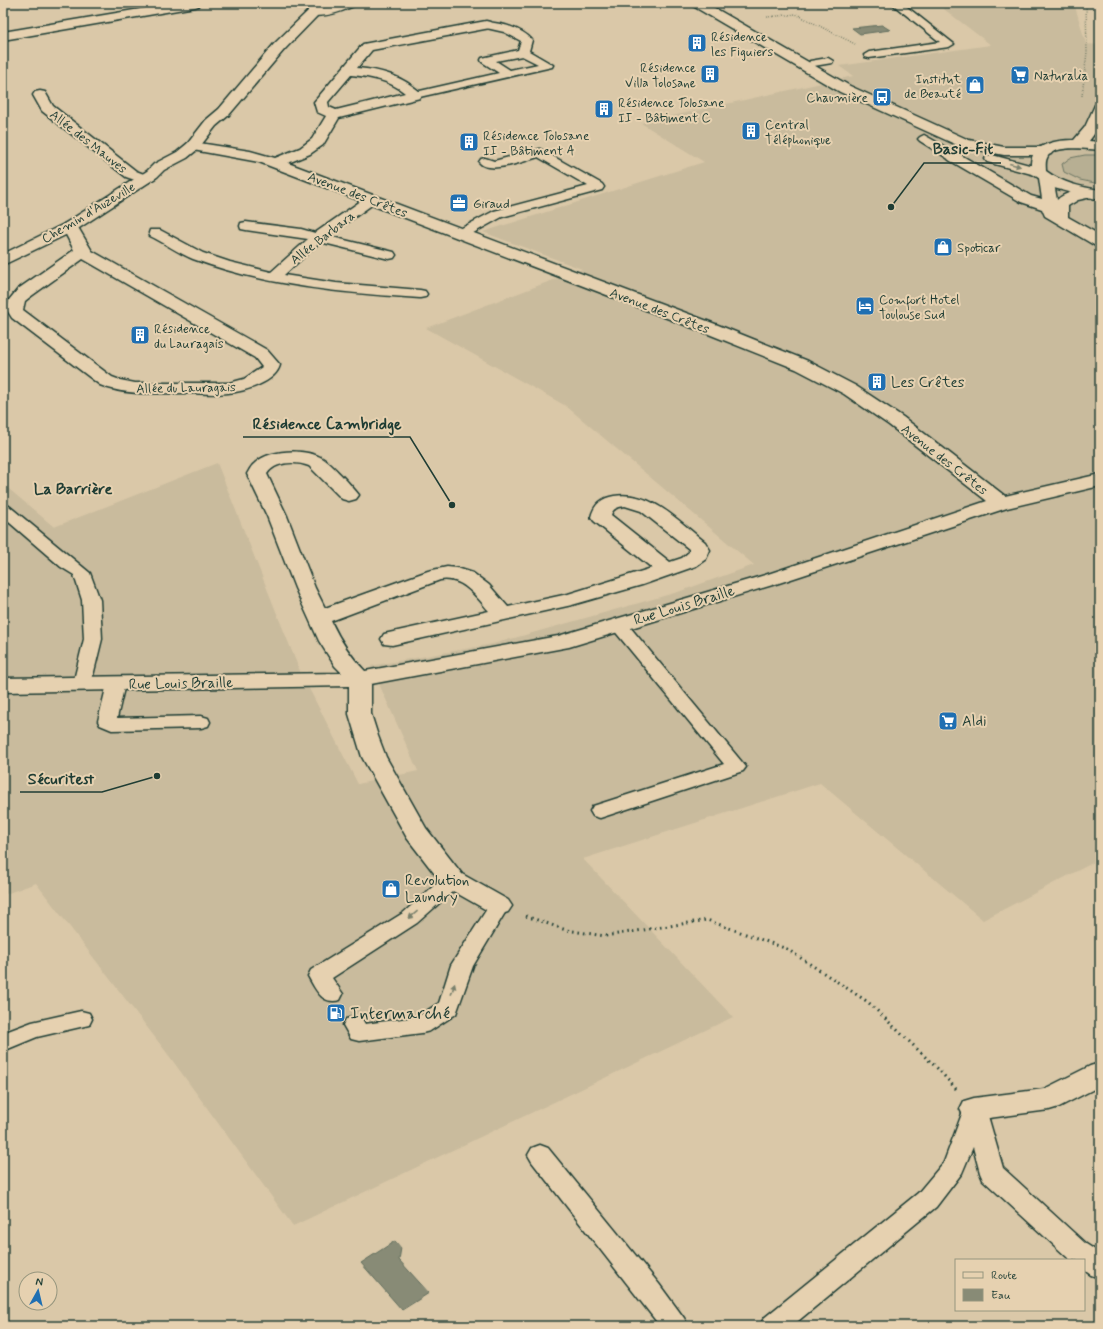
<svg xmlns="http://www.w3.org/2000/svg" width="1103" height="1329" viewBox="0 0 1103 1329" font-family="Mynerve,sans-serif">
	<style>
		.built { fill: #c9bb9d }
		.green { fill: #b7af93; stroke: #6b7664 }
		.water { fill: #888b76; stroke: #5e6c5c }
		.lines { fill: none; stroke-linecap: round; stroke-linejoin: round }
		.service-casing { stroke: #1f3d34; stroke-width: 3 }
		.minor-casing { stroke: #1f3d34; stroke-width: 3 }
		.tertiary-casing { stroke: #1f3d34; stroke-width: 3 }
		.secondary-casing { stroke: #1f3d34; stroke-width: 3 }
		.primary-casing { stroke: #1f3d34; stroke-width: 3 }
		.path-far1 { stroke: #1f3d34; stroke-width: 1.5; stroke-dasharray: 0.5 2; stroke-linecap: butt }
		.path { stroke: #1f3d34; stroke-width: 3; stroke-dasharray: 1.5 4; stroke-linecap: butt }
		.service { fill: #e6d1b0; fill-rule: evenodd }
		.minor { fill: #e6d1b0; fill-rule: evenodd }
		.tertiary { fill: #e6d1b0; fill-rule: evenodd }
		.secondary { fill: #e6d1b0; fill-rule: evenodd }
		.primary { fill: #e6d1b0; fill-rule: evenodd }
		.oneway { fill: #79806c }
		.labels { text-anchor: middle; stroke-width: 4; stroke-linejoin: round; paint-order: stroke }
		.far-poi-label { font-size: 13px; fill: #1f3d34; stroke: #e6d1b0; text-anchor: start }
		.far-street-label { font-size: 13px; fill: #1f3d34; stroke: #e6d1b0 }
		.poi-label { font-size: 15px; fill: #1f3d34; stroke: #e6d1b0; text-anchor: start }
		.street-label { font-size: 15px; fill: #1f3d34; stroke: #e6d1b0 }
		.neighbourhood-label { font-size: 16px; font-weight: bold; fill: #1f3d34; stroke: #e6d1b0 }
		.near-poi-label { font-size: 18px; fill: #1f3d34; stroke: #e6d1b0; text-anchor: start }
		.leader { fill: none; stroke: #1f3d34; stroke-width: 1.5 }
		.callout-dot { fill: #1f3d34; stroke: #e6d1b0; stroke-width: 1.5 }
		.callout-label { font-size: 16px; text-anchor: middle; font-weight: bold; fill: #1f3d34; stroke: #e6d1b0; stroke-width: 4; stroke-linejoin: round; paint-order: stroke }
	</style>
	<rect width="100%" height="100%" fill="#dac8a8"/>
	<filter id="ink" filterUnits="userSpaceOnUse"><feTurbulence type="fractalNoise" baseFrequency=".025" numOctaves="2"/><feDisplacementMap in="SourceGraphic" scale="8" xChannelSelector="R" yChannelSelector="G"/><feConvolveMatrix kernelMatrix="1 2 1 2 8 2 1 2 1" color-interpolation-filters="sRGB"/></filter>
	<g filter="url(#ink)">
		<polygon class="built" points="936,3 1074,3 1086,44 1100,45 1100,859 983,920 820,783 583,859 733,1017 293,1226 167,1053 36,883 3,895 3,484 54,527 217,463 299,669 358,784 418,771 371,666 493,644 678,592 754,565 566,406 426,328 582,269 483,232 704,162 641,123 853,76 839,66 991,45"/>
		<polygon class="green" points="1085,155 1100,155 1100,184 1080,180 1064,172 1062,164 1070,158"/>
		<g class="water">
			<polygon points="882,25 890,30 860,34 852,28"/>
			<polygon points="395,1241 401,1248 399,1260 429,1293 402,1310 361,1263"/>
		</g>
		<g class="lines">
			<defs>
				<g id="service">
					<polygon points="891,3 902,3 954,44 949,47 869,58 865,57 864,55 869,52 940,42"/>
					<path d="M 486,22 C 501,23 522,28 532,40 L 529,51 L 553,65 L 552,67 L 415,98 L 411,97 L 409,95 L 411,93 L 499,73 L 482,62 L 481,60 L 482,58 L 518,50 L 521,41 L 504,32 L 482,27 L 481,25 ZM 522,56 L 538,64 L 510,70 L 496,61 Z"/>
					<polygon points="828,58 833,61 832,63 814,66 809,63 810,61"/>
					<polygon points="924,135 958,154 960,157 958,160 950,160 920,141 918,139 920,137"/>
					<path d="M 540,149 L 602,184 L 604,187 L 602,190 L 502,217 L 466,237 L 456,237 L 455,234 L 456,231 L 494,211 L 588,186 L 538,157 C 525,161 489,175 479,162 L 481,159 L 485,158 L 494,161 Z"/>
					<path d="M 372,195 L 376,196 L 378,199 L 376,202 L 328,236 L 394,252 L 396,255 L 394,258 L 389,259 L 320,242 L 284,275 L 336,283 L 420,290 L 425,291 L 427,294 L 425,297 L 420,298 C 344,293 265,286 193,259 C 178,253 165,243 150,236 L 149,233 L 150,230 L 160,230 L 203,253 L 230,262 L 271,272 L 308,239 L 246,230 L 241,229 L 240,226 L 241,223 L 246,222 L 301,229 L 315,233 L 368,196 Z"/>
					<polygon points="3,504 9,506 90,573 100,600 102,639 91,684 88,688 82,690 76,688 73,684 84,639 82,600 74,575 61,567 3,517"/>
					<polygon points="619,620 625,621 746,767 743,771 600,818 593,816 590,811 593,806 724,764 613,629 610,625 613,621"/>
					<polygon points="116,678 122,680 125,684 117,718 201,716 208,718 210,722 208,726 201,728 112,730 100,725 98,721 107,684 110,680"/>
					<path d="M 453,873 L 460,875 L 463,880 L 460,885 L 417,923 L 332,978 L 343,994 L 340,1000 C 322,1005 316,990 308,976 L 311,970 L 403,913 L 446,875 Z"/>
					<polygon points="499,899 506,901 509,906 473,966 456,1014 430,1031 422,1033 359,1041 351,1039 343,1025 346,1019 354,1017 362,1019 365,1024 417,1017 439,1003 451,965 492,901"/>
					<polygon points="81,1011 89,1013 92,1019 89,1025 37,1037 3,1051 3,1033 32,1022"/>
					<polygon points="974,1100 982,1103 986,1109 1003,1168 1086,1244 1100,1253 1100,1278 1091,1275 1084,1270 1084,1260 1070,1260 1068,1258 983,1180 980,1173 973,1147 962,1173 936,1207 792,1326 760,1326 764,1318 918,1193 944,1162 966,1103"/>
					<polygon points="540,1145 548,1148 659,1284 684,1318 688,1326 660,1326 532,1162 528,1155 532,1148"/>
				</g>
				<g id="minor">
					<path d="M 340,3 L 356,3 L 354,6 C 341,12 325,18 310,15 L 308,12 L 310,9 L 332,7 Z"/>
					<path d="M 486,21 L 490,22 L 492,25 L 490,28 L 372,50 L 357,68 C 382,70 401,76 420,92 L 422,95 L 420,98 L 339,118 L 323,145 L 310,154 L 288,163 L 718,325 L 808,361 L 856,386 L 903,417 L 1005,496 L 1100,474 L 1100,486 L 1007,508 L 779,583 L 569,647 L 371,684 L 371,714 L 378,736 L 386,757 L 426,828 L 462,874 L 508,900 L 512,906 L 508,912 L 499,915 L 490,912 L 444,886 L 407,838 L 362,757 L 349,714 L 349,686 L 3,692 L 3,678 L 342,673 L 335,666 L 319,641 L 295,588 L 267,516 L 247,474 C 249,471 251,466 254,464 C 268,449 305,448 322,458 C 330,462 353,487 359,495 L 356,499 L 349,501 L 342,499 L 309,466 C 296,461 275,461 267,474 L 287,516 L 315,588 L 325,608 L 428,571 L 447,567 L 457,568 L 473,573 L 489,585 L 508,607 L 568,594 L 652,568 L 594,521 L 591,517 C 594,505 601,498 614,496 C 651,490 678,521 705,542 L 710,550 L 706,559 L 696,566 L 642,585 L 572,605 L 392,645 L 384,644 L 381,639 L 384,634 L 489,611 C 476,596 462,576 440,580 L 331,621 C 340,640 350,656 365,671 L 558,636 L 765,575 L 987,501 L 889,425 L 844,394 L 796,369 L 706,333 L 259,162 L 193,150 L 188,149 L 186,146 L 188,143 L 193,142 L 250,151 L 275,158 L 300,148 L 312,139 L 326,116 L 317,112 L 314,102 L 363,44 ZM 351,75 C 371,77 389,80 405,93 L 336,110 L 329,107 L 328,102 ZM 625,506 L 641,511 L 689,549 L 689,552 L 682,558 L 670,562 L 611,515 C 613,508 618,507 625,506 Z"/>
					<polygon points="40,91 45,92 53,106 136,171 149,176 151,179 149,182 144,183 126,177 42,111 33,95 35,92"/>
					<path d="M 954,153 L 959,154 L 1031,196 L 1042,199 L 1039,178 L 1041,175 L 1046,174 L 1051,175 L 1053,178 L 1057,200 C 1065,192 1085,187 1096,190 L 1099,193 L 1096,196 L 1078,200 L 1068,206 L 1068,217 L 1100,235 L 1100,247 L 1094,245 L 1045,216 L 1042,209 L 1021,202 L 949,160 L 947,157 L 949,154 Z"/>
					<path d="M 70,222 L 76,224 L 92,251 L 267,350 L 280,365 C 276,382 244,392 228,393 C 214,395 199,393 185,393 C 156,393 127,396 100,385 L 12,318 L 7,310 L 9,300 L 18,289 L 74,250 L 62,227 L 64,224 ZM 83,259 L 255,358 L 262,367 L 244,379 L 229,383 L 135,383 L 120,380 L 112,377 L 23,310 L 25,301 L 30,297 Z"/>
					<polygon points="1100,1063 1100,1086 1059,1107 1049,1110 974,1120 964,1117 960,1109 964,1101 974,1098 1044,1089 1090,1066"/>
				</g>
				<g id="tertiary">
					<polygon points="176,3 201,3 199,6 195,7 3,40 3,32"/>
					<polygon points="307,3 319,3 320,12 318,15 284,50 229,115 216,126 198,149 187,158 164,170 157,177 76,230 3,265 3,254 64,224 147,171 154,164 177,152 188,143 206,120 219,109 274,44 308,11"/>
				</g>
				<g id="secondary">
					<polygon points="691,3 706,3 850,86 969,140 1004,147 1046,147 1051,148 1053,151 1051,154 1046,155 1004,155 959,146 840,92 693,6"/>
					<polygon points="992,155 1044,169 1046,172 1044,175 1039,176 987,162 985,159 987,156"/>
				</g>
				<path id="primary" d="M 1100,104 L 1100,126 L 1089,141 L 1100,142 L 1100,150 C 1088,149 1052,144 1047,158 C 1045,162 1046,167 1046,171 C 1062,183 1081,187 1100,190 L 1100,200 L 1054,188 L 1034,175 C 1031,171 1031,168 1031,163 C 1032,143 1059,140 1074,140 L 1085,127 L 1095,105 Z"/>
			</defs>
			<use href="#service" class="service-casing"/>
			<use href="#minor" class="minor-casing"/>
			<use href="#tertiary" class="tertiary-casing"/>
			<use href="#secondary" class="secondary-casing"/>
			<use href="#primary" class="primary-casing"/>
			<g class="path-far1">
				<polyline points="767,17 796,14 855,44"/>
				<polyline points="1082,96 1087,52 1086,3"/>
			</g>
			<polyline class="path" points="526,916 566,930 605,936 707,920 787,949 868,1002 938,1069 956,1089"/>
			<use href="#service" class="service"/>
			<use href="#minor" class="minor"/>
			<use href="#tertiary" class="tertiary"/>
			<use href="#secondary" class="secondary"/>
			<use href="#primary" class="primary"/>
		</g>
		<defs><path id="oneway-solid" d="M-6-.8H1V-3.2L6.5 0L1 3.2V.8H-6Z"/></defs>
		<g class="oneway">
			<use href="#oneway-solid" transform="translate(1015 165) rotate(15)"/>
			<use href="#oneway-solid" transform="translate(413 915) rotate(140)"/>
			<use href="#oneway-solid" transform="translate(453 989) rotate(-72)"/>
		</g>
	</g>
	<defs>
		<symbol id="building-square" viewBox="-11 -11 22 22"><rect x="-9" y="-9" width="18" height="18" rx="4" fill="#1f6fb2" stroke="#e6d1b0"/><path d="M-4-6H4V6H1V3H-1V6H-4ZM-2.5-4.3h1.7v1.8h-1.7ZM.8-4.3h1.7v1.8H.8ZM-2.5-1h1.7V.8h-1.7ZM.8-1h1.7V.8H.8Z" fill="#fff"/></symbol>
		<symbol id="supermarket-square" viewBox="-11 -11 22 22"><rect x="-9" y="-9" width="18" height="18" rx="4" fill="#1f6fb2" stroke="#e6d1b0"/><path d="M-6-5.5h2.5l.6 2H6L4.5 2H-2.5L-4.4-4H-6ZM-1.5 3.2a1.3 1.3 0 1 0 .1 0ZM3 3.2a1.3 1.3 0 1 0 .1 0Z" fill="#fff"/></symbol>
		<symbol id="shop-square" viewBox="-11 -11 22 22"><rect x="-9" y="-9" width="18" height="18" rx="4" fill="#1f6fb2" stroke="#e6d1b0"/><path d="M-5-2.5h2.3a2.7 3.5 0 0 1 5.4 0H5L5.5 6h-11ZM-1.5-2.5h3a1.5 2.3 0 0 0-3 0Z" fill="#fff"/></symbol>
		<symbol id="bus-square" viewBox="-11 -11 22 22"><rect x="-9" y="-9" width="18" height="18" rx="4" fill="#1f6fb2" stroke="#e6d1b0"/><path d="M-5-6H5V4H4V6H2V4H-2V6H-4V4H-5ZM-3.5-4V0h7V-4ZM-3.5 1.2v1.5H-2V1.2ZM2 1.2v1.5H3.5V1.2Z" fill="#fff"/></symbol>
		<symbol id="office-square" viewBox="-11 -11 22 22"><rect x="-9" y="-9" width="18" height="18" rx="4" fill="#1f6fb2" stroke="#e6d1b0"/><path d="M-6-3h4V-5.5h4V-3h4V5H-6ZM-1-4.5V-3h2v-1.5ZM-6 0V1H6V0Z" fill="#fff"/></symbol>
		<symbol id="hotel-square" viewBox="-11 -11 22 22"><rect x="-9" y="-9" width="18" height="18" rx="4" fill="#1f6fb2" stroke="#e6d1b0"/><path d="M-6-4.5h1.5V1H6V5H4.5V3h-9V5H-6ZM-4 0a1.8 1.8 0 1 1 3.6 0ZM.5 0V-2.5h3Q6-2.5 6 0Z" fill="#fff"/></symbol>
		<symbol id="fuel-square" viewBox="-11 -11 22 22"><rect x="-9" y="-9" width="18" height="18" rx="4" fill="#1f6fb2" stroke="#e6d1b0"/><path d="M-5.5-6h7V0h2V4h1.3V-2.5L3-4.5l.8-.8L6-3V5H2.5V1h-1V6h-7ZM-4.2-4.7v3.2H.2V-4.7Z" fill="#fff"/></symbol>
	</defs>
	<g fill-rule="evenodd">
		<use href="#building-square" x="686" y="32" width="22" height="22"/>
		<use href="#building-square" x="699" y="63" width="22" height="22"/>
		<use href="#supermarket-square" x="1009" y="64" width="22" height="22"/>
		<use href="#shop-square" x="964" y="74" width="22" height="22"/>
		<use href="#bus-square" x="871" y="86" width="22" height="22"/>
		<use href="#building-square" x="593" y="98" width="22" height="22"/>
		<use href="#building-square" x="740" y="120" width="22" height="22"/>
		<use href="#building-square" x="458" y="131" width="22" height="22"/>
		<use href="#office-square" x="448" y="192" width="22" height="22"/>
		<use href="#shop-square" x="932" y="236" width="22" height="22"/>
		<use href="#hotel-square" x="854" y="295" width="22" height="22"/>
		<use href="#building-square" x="129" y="324" width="22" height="22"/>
		<use href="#building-square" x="866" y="371" width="22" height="22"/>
		<use href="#supermarket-square" x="937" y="710" width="22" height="22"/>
		<use href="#shop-square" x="380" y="878" width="22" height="22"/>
		<use href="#fuel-square" x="325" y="1002" width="22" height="22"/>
	</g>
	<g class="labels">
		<g class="far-poi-label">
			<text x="711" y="41">Résidence<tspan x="711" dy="15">les Figuiers</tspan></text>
			<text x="696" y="72" text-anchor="end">Résidence<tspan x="696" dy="15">Villa Tolosane</tspan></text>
			<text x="1034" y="80">Naturalia</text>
			<text x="961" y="83" text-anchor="end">Institut<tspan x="961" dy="15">de Beauté</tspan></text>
			<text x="868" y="102" text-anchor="end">Chaumière</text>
			<text x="618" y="107">Résidence Tolosane<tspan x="618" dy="15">II - Bâtiment C</tspan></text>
			<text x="765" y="129">Central<tspan x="765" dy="15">Téléphonique</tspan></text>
			<text x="483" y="140">Résidence Tolosane<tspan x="483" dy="15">II - Bâtiment A</tspan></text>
			<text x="473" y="208">Giraud</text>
			<text x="957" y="252">Spoticar</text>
			<text x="879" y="304">Comfort Hotel<tspan x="879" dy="15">Toulouse Sud</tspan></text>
			<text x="154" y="333">Résidence<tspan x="154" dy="15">du Lauragais</tspan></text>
		</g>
		<g class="far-street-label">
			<text transform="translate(89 141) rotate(38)" y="5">Allée des Mauves</text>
			<text transform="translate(358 194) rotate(21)" y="5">Avenue des Crêtes</text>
			<text transform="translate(88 212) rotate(-31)" y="5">Chemin d'Auzeville</text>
			<text transform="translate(322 237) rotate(-38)" y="5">Allée Barbara</text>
			<text transform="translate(660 310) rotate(21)" y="5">Avenue des Crêtes</text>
			<text transform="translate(186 387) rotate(-1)" y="5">Allée du Lauragais</text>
			<text transform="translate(945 459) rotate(38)" y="5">Avenue des Crêtes</text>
		</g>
		<g class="poi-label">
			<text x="891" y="387">Les Crêtes</text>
			<text x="962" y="726">Aldi</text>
			<text x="405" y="885">Revolution<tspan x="405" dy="17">Laundry</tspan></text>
		</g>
		<g class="street-label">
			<text transform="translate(684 605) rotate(-17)" y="5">Rue Louis Braille</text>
			<text transform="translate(181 683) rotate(-1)" y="5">Rue Louis Braille</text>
		</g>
		<g class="neighbourhood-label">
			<text x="73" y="494">La Barrière</text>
		</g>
		<g class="near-poi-label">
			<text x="350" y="1019">Intermarché</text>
		</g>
	</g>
	<path class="leader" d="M891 207L924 163H1001M452 505L410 437H243M157 776L102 792H20"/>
	<g class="callout-dot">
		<circle cx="891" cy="207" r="4"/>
		<circle cx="452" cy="505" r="4"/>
		<circle cx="157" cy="776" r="4"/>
	</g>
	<g class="callout-label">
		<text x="963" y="154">Basic-Fit</text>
		<text x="327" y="429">Résidence Cambridge</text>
		<text x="61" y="784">Sécuritest</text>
	</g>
	<rect width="1103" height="1329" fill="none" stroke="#e6d1b0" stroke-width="16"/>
	<rect x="8" y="8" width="1087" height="1313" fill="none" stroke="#1f3d34" stroke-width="1.5" filter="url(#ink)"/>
	<rect x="955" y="1259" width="130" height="52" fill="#e6d1b0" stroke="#96967e"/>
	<rect x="963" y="1272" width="20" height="6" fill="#e6d1b0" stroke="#96967e"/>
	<text x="991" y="1279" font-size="12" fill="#1f3d34">Route</text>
	<rect x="963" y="1289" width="20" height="12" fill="#888b76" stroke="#96967e"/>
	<text x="991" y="1299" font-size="12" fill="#1f3d34">Eau</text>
	<g transform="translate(38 1291) rotate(8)"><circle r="19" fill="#e6d1b0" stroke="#96967e"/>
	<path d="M0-3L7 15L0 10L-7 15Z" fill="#1f6fb2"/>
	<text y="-6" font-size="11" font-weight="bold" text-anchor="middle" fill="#1f3d34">N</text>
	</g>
</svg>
